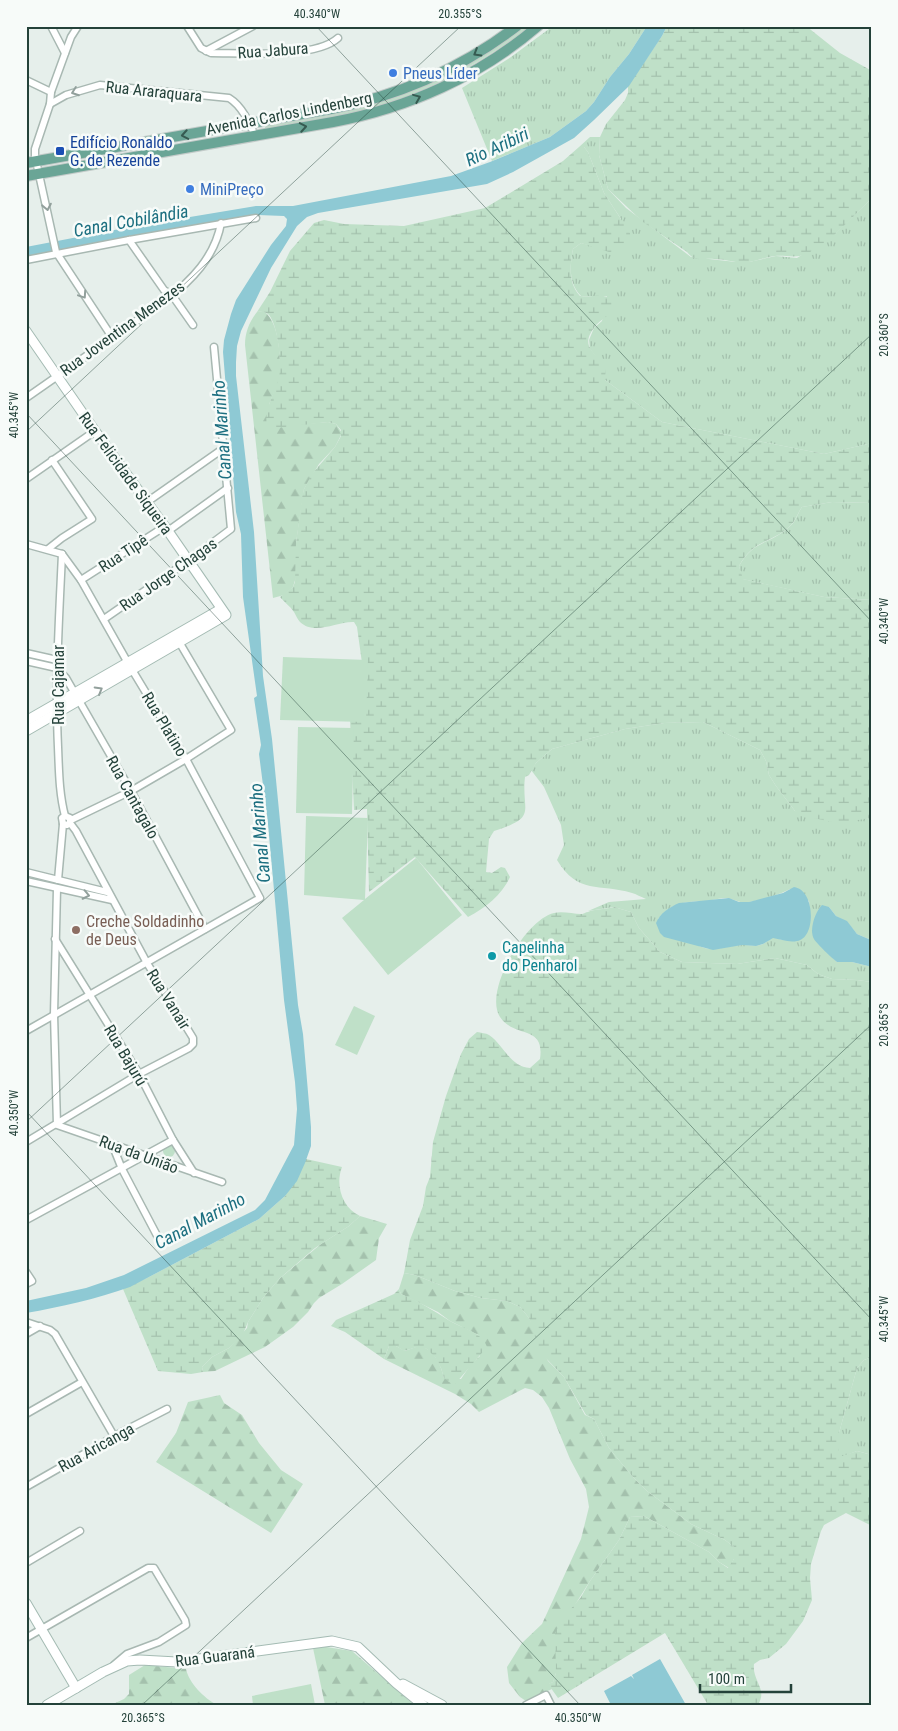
<svg xmlns="http://www.w3.org/2000/svg" width="898" height="1731" viewBox="0 0 898 1731" font-family="'Roboto Condensed',sans-serif">
	<style>
		.grass { fill: url(#grass-tufts); fill-rule: evenodd }
		.forest { fill: url(#forest-firs) }
		.wetland { fill: url(#wetland-marsh) }
		.garden { fill: #bfe0c8 }
		.water { fill: #8ec9d4 }
		.lines { fill: none; stroke-linecap: round; stroke-linejoin: round }
		.street-casing { stroke: #a8b8b2; stroke-width: 9 }
		.secondary-casing { stroke: #a4bbb3; stroke-width: 11 }
		.primary-casing { stroke: #c2cac8; stroke-width: 12 }
		.street { stroke: #fff; stroke-width: 6 }
		.secondary { stroke: #fff; stroke-width: 9 }
		.primary { stroke: #6aa596; stroke-width: 10 }
		.oneway { stroke: #365b51 }
		.oneway2 { stroke: #92a09c }
		.ticks { fill: none; stroke: #24423a; stroke-width: 1; stroke-opacity: 0.45 }
		.shop-dot { fill: #3f7fe0; stroke: #f7fbf9; stroke-width: 2 }
		.transit-dot { fill: #1a4fb4; stroke: #f7fbf9; stroke-width: 2 }
		.education-dot { fill: #8d6e63; stroke: #f7fbf9; stroke-width: 2 }
		.culture-dot { fill: #0f9aa8; stroke: #f7fbf9; stroke-width: 2 }
		.labels { text-anchor: middle; stroke-width: 5; stroke-linejoin: round; paint-order: stroke }
		.street-label { font-size: 16px; fill: #24423a; stroke: #f7fbf9 }
		.shop-label { font-size: 16px; fill: #366cbe; stroke: #f7fbf9; text-anchor: start }
		.transit-label { font-size: 16px; fill: #164399; stroke: #f7fbf9; text-anchor: start }
		.education-label { font-size: 16px; fill: #785e54; stroke: #f7fbf9; text-anchor: start }
		.culture-label { font-size: 16px; fill: #0d838f; stroke: #f7fbf9; text-anchor: start }
		.water-label { font-size: 18px; font-style: italic; fill: #1c6f80; stroke: #f7fbf9 }
		.neatline { fill: none; stroke: #24423a; stroke-width: 2 }
		.ticks-label { font-size: 12px; text-anchor: middle; fill: #24423a }
	</style>
	<defs>
		<pattern id="grass-tufts" width="24" height="20" patternUnits="userSpaceOnUse" patternTransform="scale(1.25)"><rect width="24" height="20" fill="#bfe0c8"/><path d="M3 7l-1-3M5 7V3M7 7l1-3M15 17l-1-3M17 17v-4M19 17l1-3" fill="none" stroke="#a4c1ad"/></pattern>
		<pattern id="forest-firs" width="22" height="20" patternUnits="userSpaceOnUse" patternTransform="scale(1.25)"><rect width="22" height="20" fill="#bfe0c8"/><path d="M5 1l3.5 6h-7zM16 11l3.5 6h-7z" fill="#a4c1ad"/></pattern>
		<pattern id="wetland-marsh" width="20" height="14" patternUnits="userSpaceOnUse" patternTransform="scale(1.25)"><rect width="20" height="14" fill="#bfe0c8"/><path d="M1 5h8M5 5V1M11 12h8M15 12V8" fill="none" stroke="#a4c1ad"/></pattern>
	</defs>
	<rect width="100%" height="100%" fill="#e6efeb"/>
	<g class="grass">
		<polygon points="553,26 647,26 629,54 610,77 594,102 586,111 550,137 492,161 462,88 511,57"/>
		<path d="M 590,137 L 600,137 L 599,155 L 608,189 L 626,208 L 691,257 L 736,262 L 749,262 L 776,256 L 797,258 L 836,233 L 872,198 L 872,443 L 824,454 L 662,422 L 605,380 L 597,358 L 590,349 L 589,340 L 594,328 L 602,321 L 607,296 L 581,296 C 568,283 570,265 573,249 L 581,243 L 593,246 L 621,219 L 604,193 L 588,152 L 584,147 L 579,147 Z"/>
		<path d="M 832,502 L 872,503 L 872,600 L 824,597 L 742,579 L 739,566 C 754,539 770,545 789,527 C 796,522 797,514 802,507 Z"/>
		<path d="M 703,722 L 760,750 L 766,761 L 769,775 L 776,786 L 795,811 L 862,819 L 872,818 L 872,942 L 871,940 L 857,934 L 847,922 L 836,916 L 829,907 L 820,907 C 805,939 817,941 837,962 L 852,962 L 872,967 L 872,982 L 857,980 L 832,979 L 818,974 L 807,965 L 775,958 L 737,964 L 682,962 L 660,952 L 639,928 L 631,912 L 614,907 L 588,911 L 609,902 L 646,899 C 641,897 636,894 632,893 C 599,883 578,895 557,860 L 564,845 L 561,825 L 544,787 L 531,770 L 536,763 L 552,749 L 625,729 L 664,723 ZM 790,889 L 809,901 L 810,913 L 809,926 L 782,940 L 773,937 C 769,939 767,942 763,944 C 757,947 749,945 743,945 C 727,945 714,953 699,946 L 658,919 C 674,901 684,902 707,901 C 713,900 720,898 726,898 C 734,899 741,904 749,902 C 758,901 782,894 790,889 Z"/>
		<polygon points="872,1357 872,1455 857,1451 839,1458 839,1433 857,1368 864,1360"/>
	</g>
	<g class="forest">
		<path d="M 263,311 C 279,319 281,359 280,375 C 279,385 272,395 269,405 L 304,424 L 328,422 L 336,424 L 342,433 L 335,447 L 319,464 L 304,489 L 296,543 L 296,577 L 293,587 L 284,595 L 273,598 L 245,345 C 245,333 249,322 257,312 Z"/>
		<polygon points="360,1216 387,1224 379,1238 376,1260 342,1284 319,1298 314,1303 308,1312 293,1327 265,1347 215,1371 203,1372 202,1367 212,1357 229,1348 247,1328 248,1322 263,1298 279,1279 321,1244 349,1226"/>
		<path d="M 404,1273 L 415,1275 L 455,1291 L 481,1298 L 507,1301 L 520,1307 L 529,1318 L 548,1361 L 564,1377 L 585,1415 L 594,1419 L 609,1448 L 632,1476 L 647,1491 L 691,1524 L 725,1540 L 734,1547 L 734,1559 L 729,1568 L 719,1562 L 709,1552 L 644,1516 L 630,1517 L 619,1540 L 590,1581 L 573,1608 L 557,1664 L 556,1673 L 553,1682 L 549,1684 L 552,1689 L 526,1701 L 520,1697 L 509,1683 L 507,1667 L 522,1643 L 542,1624 L 581,1539 L 589,1507 L 586,1489 L 570,1459 L 549,1408 L 542,1397 L 533,1390 L 525,1388 L 479,1412 L 471,1404 L 455,1394 L 384,1359 L 389,1346 L 396,1346 L 405,1351 C 408,1350 412,1348 416,1347 C 433,1345 441,1365 444,1378 L 461,1379 L 471,1364 L 480,1356 L 478,1335 L 450,1321 L 438,1312 L 401,1294 L 399,1289 Z"/>
		<polygon points="220,1395 224,1403 242,1415 259,1443 281,1470 303,1484 271,1533 156,1462 176,1433 188,1402"/>
		<polygon points="320,1646 352,1651 414,1705 325,1705 313,1648"/>
		<path d="M 145,1665 L 186,1669 C 189,1683 204,1698 217,1705 L 111,1705 L 124,1699 L 129,1694 L 129,1675 Z"/>
	</g>
	<g class="wetland">
		<path d="M 667,26 L 806,26 L 840,53 L 872,71 L 872,198 C 854,215 829,244 808,253 C 797,259 787,255 775,256 C 766,257 757,261 749,262 C 737,264 726,259 714,259 C 702,258 696,263 687,252 L 643,222 L 608,189 L 599,155 L 600,137 L 606,124 L 625,100 L 628,93 L 628,86 L 662,36 Z"/>
		<path d="M 579,147 L 584,147 L 588,152 L 604,193 L 630,233 L 630,244 L 624,251 L 609,252 L 581,243 L 573,249 C 570,265 568,283 580,296 C 596,298 608,290 617,306 C 611,315 600,319 594,328 C 578,349 600,353 605,369 C 606,372 605,377 605,380 L 662,422 L 824,454 L 872,443 L 872,503 L 832,502 L 802,507 C 797,514 796,521 789,527 C 770,544 754,539 739,566 L 743,579 L 824,597 L 872,600 L 872,818 L 837,823 L 804,816 L 795,811 L 776,786 L 769,775 L 766,761 L 760,750 L 703,722 L 664,723 L 625,729 L 552,749 L 536,763 L 529,775 L 525,777 C 521,812 539,817 494,831 L 489,839 L 486,872 L 492,873 L 501,867 L 505,868 L 510,877 C 502,895 485,908 468,917 L 415,857 L 369,892 L 367,809 L 354,810 L 350,719 L 362,663 L 357,627 L 354,622 C 337,621 315,636 300,622 C 297,619 296,615 294,612 C 290,606 284,602 280,597 L 293,587 L 295,582 L 296,543 L 302,498 L 304,489 L 312,474 L 335,447 L 341,436 L 341,430 L 336,424 L 328,422 L 276,428 L 269,428 C 260,416 276,391 279,377 C 282,365 278,323 268,314 C 264,311 261,311 257,312 L 270,292 L 290,251 L 314,223 L 324,220 L 344,224 L 404,226 L 485,208 L 563,161 Z"/>
		<path d="M 614,907 L 631,912 L 639,928 L 660,952 L 682,962 L 737,964 L 775,958 L 807,965 L 818,974 L 832,979 L 857,980 L 872,982 L 872,1357 L 864,1360 L 857,1368 L 839,1433 L 839,1457 L 857,1451 L 872,1455 L 872,1526 L 846,1513 L 824,1525 L 821,1531 L 811,1564 L 810,1578 L 812,1600 L 803,1621 L 786,1644 L 769,1658 L 760,1660 L 754,1664 C 752,1682 768,1688 758,1705 L 708,1705 L 665,1633 L 558,1698 L 548,1684 L 553,1682 L 556,1673 L 555,1633 L 563,1618 L 581,1597 L 590,1581 L 619,1540 L 630,1517 L 644,1516 L 709,1552 L 719,1562 L 728,1568 L 734,1559 L 734,1547 L 725,1540 L 691,1524 L 647,1491 L 632,1476 L 609,1448 L 594,1419 L 586,1415 L 564,1377 L 540,1352 L 529,1318 L 520,1307 L 507,1301 L 481,1298 L 455,1291 L 415,1275 L 404,1273 L 410,1240 L 423,1206 L 426,1187 L 430,1177 L 433,1142 L 446,1096 L 461,1054 L 469,1039 L 477,1032 C 481,1033 486,1033 489,1035 C 504,1045 510,1067 530,1068 L 540,1059 C 545,1024 515,1039 500,1017 C 483,991 526,919 554,913 C 563,911 573,914 581,914 C 585,914 583,913 588,912 C 593,909 607,909 614,907 Z"/>
		<path d="M 306,1159 L 342,1167 C 335,1185 342,1208 360,1216 L 349,1226 L 315,1248 L 279,1279 L 263,1298 L 248,1322 L 243,1334 L 229,1348 L 212,1357 L 202,1367 L 203,1372 L 191,1374 L 158,1371 L 123,1289 L 147,1278 L 259,1219 L 285,1196 Z"/>
		<path d="M 399,1289 L 401,1294 C 419,1301 434,1311 450,1321 C 462,1328 482,1332 487,1347 L 455,1384 L 449,1382 L 444,1378 L 441,1368 L 435,1357 L 427,1349 L 417,1347 L 404,1351 L 396,1346 L 389,1346 L 384,1359 L 345,1332 L 331,1326 L 336,1320 L 394,1294 Z"/>
	</g>
	<g class="garden">
		<path d="M 525,27 L 528,28 C 480,64 428,92 370,108 C 336,118 300,122 265,129 L 265,126 C 302,119 340,114 377,103 C 431,87 480,60 525,27 Z"/>
		<polygon points="283,657 368,660 366,722 280,720"/>
		<polygon points="298,727 354,728 352,814 296,813"/>
		<polygon points="306,816 368,818 365,899 416,858 462,915 388,975 342,918 364,900 304,895"/>
		<polygon points="354,1006 375,1016 357,1055 335,1045"/>
		<circle cx="169" cy="1151" r="6"/>
		<polygon points="311,1684 315,1705 253,1705 252,1696"/>
	</g>
	<g class="water">
		<path d="M 647,26 L 667,26 L 662,36 L 629,86 L 594,120 L 574,138 L 513,172 L 487,184 L 318,213 L 307,217 L 297,226 L 271,268 L 241,331 L 237,346 L 236,362 L 236,376 L 254,532 L 263,676 L 272,739 L 298,1005 L 303,1034 L 311,1127 L 311,1146 L 305,1163 L 297,1181 L 285,1196 L 259,1219 L 130,1287 C 96,1299 61,1307 26,1313 L 26,1301 L 86,1288 L 124,1275 L 255,1210 L 265,1200 L 294,1145 L 297,1109 L 295,1082 L 284,1000 L 268,824 L 259,754 L 261,745 L 254,698 L 257,696 L 243,597 L 241,534 L 236,512 L 223,352 L 224,340 L 231,314 L 236,300 L 271,245 L 286,226 L 287,219 L 284,216 L 258,215 L 26,256 L 26,247 L 130,227 L 256,206 L 293,206 L 451,176 L 490,162 L 550,137 L 586,111 L 594,102 L 610,77 L 629,54 Z"/>
		<path d="M 794,887 C 816,890 816,939 797,941 C 789,943 780,939 773,938 L 763,944 L 756,946 L 742,945 L 713,950 L 664,937 L 660,933 L 656,923 C 660,913 670,907 679,903 L 729,898 L 739,902 L 749,902 L 783,893 Z"/>
		<path d="M 822,905 L 829,907 L 836,916 L 847,921 L 857,934 L 871,940 L 872,967 L 852,962 L 837,962 C 833,959 816,943 814,939 C 809,930 815,912 822,905 Z"/>
		<polygon points="660,1659 686,1705 611,1705 604,1691 631,1676 634,1679 632,1675"/>
	</g>
	<g class="lines">
		<defs>
			<g id="street">
				<polyline points="51,26 65,53"/>
				<polyline points="78,26 71,37 51,92 50,104 35,149 35,156 56,252 112,337"/>
				<path d="M 187,26 L 201,48 L 211,53 C 242,53 315,59 338,38"/>
				<polyline points="206,51 253,26"/>
				<polyline points="26,80 51,92"/>
				<path d="M 50,104 L 66,95 L 100,85 L 229,98 C 242,106 249,122 255,136"/>
				<polyline points="129,240 164,290 172,295 193,325"/>
				<polyline points="26,260 129,240 256,218"/>
				<path d="M 26,398 L 165,301 C 191,281 215,257 221,223"/>
				<polyline points="26,479 95,431"/>
				<polyline points="147,502 224,448"/>
				<polyline points="168,531 228,488"/>
				<polyline points="26,544 62,554"/>
				<polyline points="48,549 62,538 92,519 52,460"/>
				<path d="M 62,554 C 59,619 55,683 58,747 C 59,770 59,793 65,816"/>
				<polyline points="81,580 164,527"/>
				<polyline points="104,619 188,561 231,529 214,347"/>
				<polyline points="26,653 57,660"/>
				<polyline points="26,661 57,668"/>
				<polyline points="57,668 66,678 131,791 205,929"/>
				<polyline points="71,820 131,791 186,759 231,730 178,640"/>
				<polyline points="26,872 107,892"/>
				<polyline points="58,880 63,824"/>
				<polyline points="26,881 112,900"/>
				<polyline points="57,889 54,1014 57,1125 222,1182"/>
				<polyline points="55,939 139,1074 173,1140 194,1173"/>
				<polyline points="26,1031 260,898 186,759 128,663 81,580 62,554"/>
				<polyline points="26,1142 139,1074 189,1048 193,1044 193,1038 147,963 76,831 70,823 70,818 65,816 62,818 63,824 67,825 70,823"/>
				<polyline points="112,1144 122,1169 162,1245"/>
				<polyline points="26,1220 173,1140"/>
				<polyline points="26,1272 32,1281 26,1284"/>
				<polyline points="26,1322 50,1330 55,1334 114,1436"/>
				<polyline points="26,1334 40,1326"/>
				<polyline points="26,1414 82,1382"/>
				<polyline points="26,1487 124,1431 167,1409"/>
				<polyline points="26,1563 80,1531"/>
				<polyline points="26,1638 148,1568 154,1568 185,1620 186,1625 159,1642 127,1654 114,1665"/>
				<polyline points="526,1705 546,1695 551,1705"/>
			</g>
			<g id="secondary">
				<polyline points="26,331 95,431 168,531 226,615 26,731"/>
				<polyline points="26,721 221,609"/>
				<polyline points="26,1603 76,1688"/>
				<polyline points="403,1684 442,1705"/>
				<polyline points="47,1705 103,1672 127,1661 140,1660 177,1662 332,1641 358,1647 396,1683 423,1705"/>
			</g>
			<g id="primary">
				<path d="M 26,163 L 331,109 C 398,96 462,68 517,26"/>
				<path d="M 26,176 L 333,122 C 408,108 480,76 538,26"/>
			</g>
		</defs>
		<use href="#street" class="street-casing"/>
		<use href="#secondary" class="secondary-casing"/>
		<use href="#primary" class="primary-casing"/>
		<use href="#street" class="street"/>
		<use href="#secondary" class="secondary"/>
		<use href="#primary" class="primary"/>
	</g>
	<defs><path id="oneway-chevron" d="M-2-3.5L2.5 0L-2 3.5" fill="none" stroke-width="1.6" stroke-linecap="round" stroke-linejoin="round" transform="scale(1.25)"/></defs>
	<g class="oneway">
		<use href="#oneway-chevron" transform="translate(477 53) rotate(149)"/>
		<use href="#oneway-chevron" transform="translate(417 98) rotate(-22)"/>
		<use href="#oneway-chevron" transform="translate(303 127) rotate(-10)"/>
		<use href="#oneway-chevron" transform="translate(185 135) rotate(170)"/>
	</g>
	<g class="oneway2">
		<use href="#oneway-chevron" transform="translate(75 92) rotate(160)"/>
		<use href="#oneway-chevron" transform="translate(47 207) rotate(79)"/>
		<use href="#oneway-chevron" transform="translate(83 295) rotate(56)"/>
		<use href="#oneway-chevron" transform="translate(99 690) rotate(-30)"/>
		<use href="#oneway-chevron" transform="translate(86 895) rotate(12)"/>
	</g>
	<path class="ticks" d="M 316,26 L 872,622M 26,413 L 872,1320M 26,432 L 461,26M 26,1111 L 580,1705M 26,1122 L 872,334M 142,1705 L 872,1024"/>
	<g class="shop-dot">
		<circle cx="393" cy="73" r="5"/>
		<circle cx="190" cy="189" r="5"/>
	</g>
	<rect class="transit-dot" x="55" y="146" width="10" height="10" rx="2.5"/>
	<circle class="education-dot" cx="76" cy="930" r="5"/>
	<circle class="culture-dot" cx="492" cy="956" r="5"/>
	<g class="labels">
		<g class="street-label">
			<text transform="translate(273 50) rotate(-4)" y="6">Rua Jabura</text>
			<text transform="translate(154 91) rotate(6)" y="6">Rua Araraquara</text>
			<text transform="translate(289 113) rotate(-11)" y="6">Avenida Carlos Lindenberg</text>
			<text transform="translate(122 328) rotate(-36)" y="6">Rua Joventina Menezes</text>
			<text transform="translate(126 473) rotate(54)" y="6">Rua Felicidade Siqueira</text>
			<text transform="translate(123 553) rotate(-33)" y="6">Rua Tipê</text>
			<text transform="translate(168 574) rotate(-35)" y="6">Rua Jorge Chagas</text>
			<text transform="translate(58 685) rotate(-90)" y="6">Rua Cajamar</text>
			<text transform="translate(165 724) rotate(59)" y="6">Rua Platino</text>
			<text transform="translate(133 797) rotate(61)" y="6">Rua Cantagalo</text>
			<text transform="translate(169 999) rotate(58)" y="6">Rua Vanair</text>
			<text transform="translate(126 1055) rotate(59)" y="6">Rua Bajurú</text>
			<text transform="translate(139 1154) rotate(20)" y="6">Rua da União</text>
			<text transform="translate(96 1447) rotate(-29)" y="6">Rua Aricanga</text>
			<text transform="translate(215 1656) rotate(-7)" y="6">Rua Guaraná</text>
		</g>
		<g class="shop-label">
			<text x="403" y="79">Pneus Líder</text>
			<text x="200" y="195">MiniPreço</text>
		</g>
		<g class="transit-label">
			<text x="70" y="148">Edifício Ronaldo<tspan x="70" dy="18">G. de Rezende</tspan></text>
		</g>
		<g class="education-label">
			<text x="86" y="927">Creche Soldadinho<tspan x="86" dy="18">de Deus</tspan></text>
		</g>
		<g class="culture-label">
			<text x="502" y="953">Capelinha<tspan x="502" dy="18">do Penharol</tspan></text>
		</g>
		<g class="water-label">
			<text transform="translate(497 147) rotate(-25)" y="6">Rio Aribiri</text>
			<text transform="translate(131 221) rotate(-10)" y="6">Canal Cobilândia</text>
			<text transform="translate(222 430) rotate(-94)" y="6">Canal Marinho</text>
			<text transform="translate(260 833) rotate(-95)" y="6">Canal Marinho</text>
			<text transform="translate(200 1221) rotate(-28)" y="6">Canal Marinho</text>
		</g>
	</g>
	<rect width="898" height="1731" fill="none" stroke="#f7fbf9" stroke-width="55"/>
	<path d="M700 1684v8h91v-8" fill="none" stroke="#24423a" stroke-width="2.5"/>
	<text x="708" y="1684" font-size="15" fill="#24423a" stroke="#f7fbf9" stroke-width="4" paint-order="stroke">100 m</text>
	<rect x="28" y="28" width="842" height="1676" class="neatline"/>
	<g class="ticks-label">
		<text x="317" y="18">40.340°W</text>
		<text x="460" y="18">20.355°S</text>
		<text transform="translate(884 335) rotate(-90)" y="4">20.360°S</text>
		<text transform="translate(14 415) rotate(-90)" y="4">40.345°W</text>
		<text transform="translate(884 621) rotate(-90)" y="4">40.340°W</text>
		<text transform="translate(884 1025) rotate(-90)" y="4">20.365°S</text>
		<text transform="translate(14 1113) rotate(-90)" y="4">40.350°W</text>
		<text transform="translate(884 1319) rotate(-90)" y="4">40.345°W</text>
		<text x="143" y="1722">20.365°S</text>
		<text x="578" y="1722">40.350°W</text>
	</g>
</svg>
